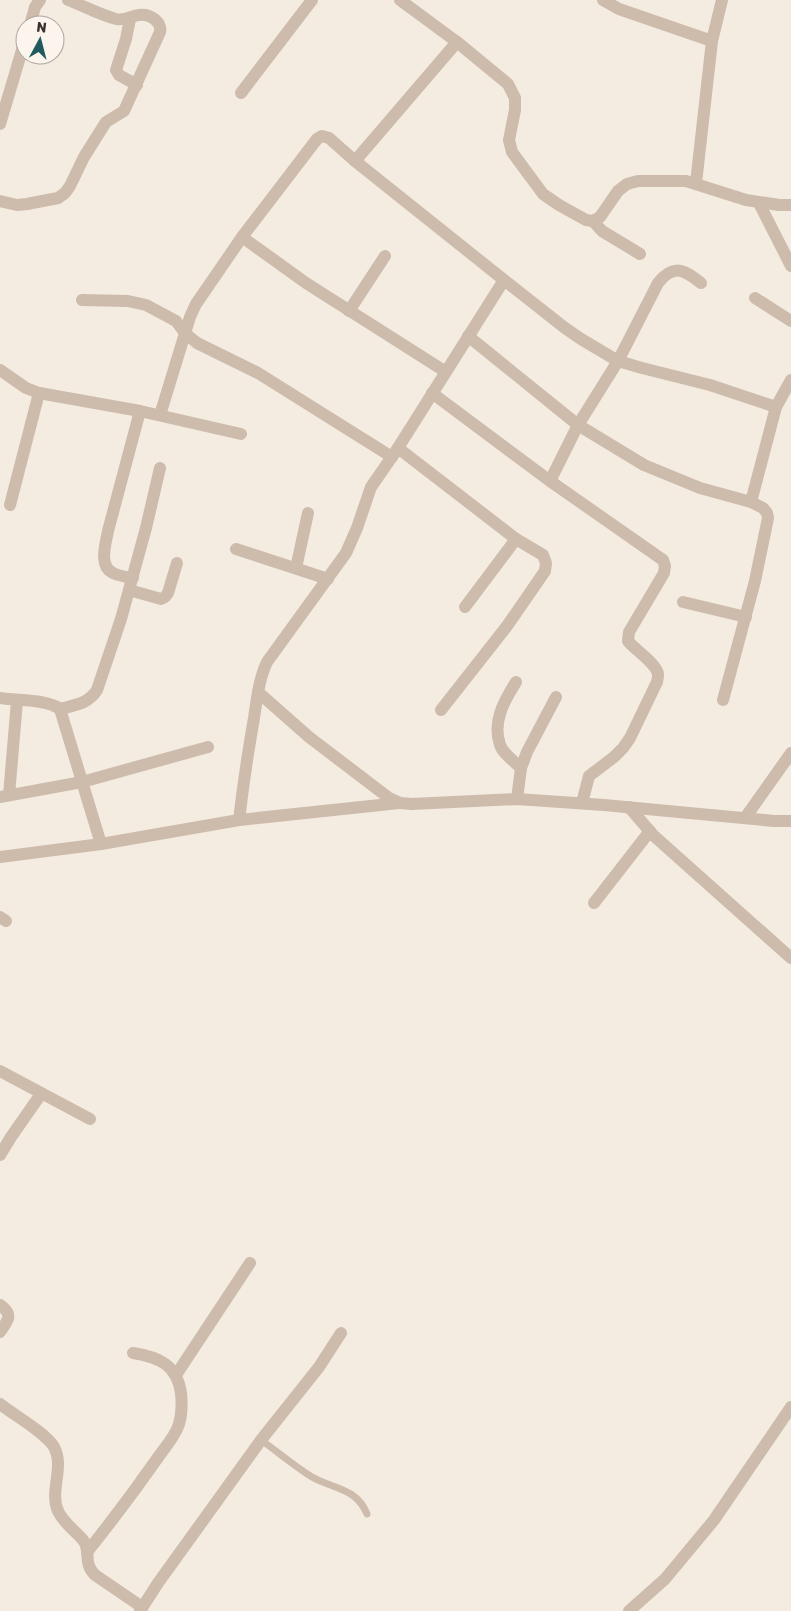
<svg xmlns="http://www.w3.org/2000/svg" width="791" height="1611" viewBox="0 0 791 1611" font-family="Rubik,sans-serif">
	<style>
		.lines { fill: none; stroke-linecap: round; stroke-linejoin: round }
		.service { stroke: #cdbbac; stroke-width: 7 }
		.minor { stroke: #cdbbac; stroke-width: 12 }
	</style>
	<rect width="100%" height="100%" fill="#f4ebe1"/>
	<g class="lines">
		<path class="service" d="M 261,1440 C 278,1452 294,1466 312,1477 C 333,1489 357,1488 367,1514"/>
		<g class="minor">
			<polyline points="400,0 457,42 508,84 515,98 515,110 509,140 512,152 543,194 559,205 586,220 593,221 600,217 618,191 627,184 638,181 686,181 746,200 779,205 791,205"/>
			<polyline points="603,0 619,9 712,41"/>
			<polyline points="130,19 126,39 116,70 119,75 137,85"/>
			<polyline points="30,25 35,7 40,0"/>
			<polyline points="241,93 312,0"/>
			<polyline points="0,124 25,40"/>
			<polyline points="355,161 457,42"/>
			<polyline points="696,183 712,41 722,0"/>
			<path d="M 0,201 L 17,205 L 27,204 L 58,198 L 65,193 L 70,186 L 84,157 L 106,122 L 124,111 L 160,32 C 162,22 150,13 139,15 C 131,16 125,21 116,19 C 100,15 84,6 68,0"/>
			<polyline points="759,203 791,266"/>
			<polyline points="593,221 602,231 640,254"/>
			<polyline points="242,237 306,283 446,372"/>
			<polyline points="755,298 791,321"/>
			<polyline points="82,300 128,301 146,305 176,321 185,333 197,343 258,373 392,457"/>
			<polyline points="349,311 385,256"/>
			<polyline points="468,336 578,425 644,465 700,488 751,502 763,508 767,513 768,518 755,581 723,700"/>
			<polyline points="0,370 26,388 39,393 140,411 241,434"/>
			<path d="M 432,393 L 550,481 L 663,560 L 665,566 L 664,573 L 629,632 L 628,641 C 635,650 656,663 658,674 C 658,676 658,679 657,682 L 630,738 L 623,748 L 614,757 L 589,776 L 582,803"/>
			<polyline points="160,415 190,317 196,304 242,237 317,139 322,136 329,138 355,161 504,280 565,328 581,339 618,361 642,368 710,385 776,407"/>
			<polyline points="398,448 516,539 543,555 546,563 545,571 507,626 441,710"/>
			<path d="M 550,481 L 578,425 L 618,361 L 658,283 C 674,263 684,270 701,283"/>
			<polyline points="751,502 776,407 791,380"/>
			<polyline points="10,505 39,393"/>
			<polyline points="236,549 328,579"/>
			<polyline points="296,568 308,513"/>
			<path d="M 133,578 C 126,577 119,576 113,573 C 98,566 106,543 108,531 L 140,411"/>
			<polyline points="129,590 161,599 165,597 168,593 177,563"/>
			<polyline points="683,602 746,617"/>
			<polyline points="465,607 516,539"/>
			<path d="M 516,682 C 504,701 492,722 500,745 C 503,754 514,761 521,768"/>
			<polyline points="258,692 309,737 389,798 400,803 412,804 517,799 604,805 774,821 791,821"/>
			<path d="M 0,698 C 17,701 47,699 60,709 L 101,844"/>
			<path d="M 60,709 C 75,705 88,704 97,690 L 121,619 L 146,528 L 160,468"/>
			<polyline points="9,795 17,701"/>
			<polyline points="0,797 82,782 208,747"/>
			<polyline points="517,799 521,768 527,752 556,697"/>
			<polyline points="629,807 653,835 791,958"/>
			<polyline points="745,818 791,753"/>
			<path d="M 239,820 C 243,786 248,752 254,718 C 257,698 259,679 267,662 L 346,553 L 357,528 L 371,487 L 396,451 L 504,280"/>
			<polyline points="0,857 101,844 239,820 399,803"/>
			<polyline points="594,903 650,831"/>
			<polyline points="0,917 6,921"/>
			<polyline points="0,1071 90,1119"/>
			<polyline points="0,1155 11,1137 41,1094"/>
			<path d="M 0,1305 C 14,1315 8,1320 0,1332"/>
			<polyline points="176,1375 250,1263"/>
			<path d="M 0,1404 C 14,1415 46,1433 54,1447 C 65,1467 49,1491 58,1511 C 64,1524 75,1530 83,1540 C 92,1551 82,1562 95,1575 L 142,1607"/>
			<path d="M 87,1552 C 112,1521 136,1489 159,1456 C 166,1446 176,1435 179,1424 C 182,1414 182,1403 181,1393 C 177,1365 159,1357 133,1353"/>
			<polyline points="140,1611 158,1583 261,1440 319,1367 341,1333"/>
			<polyline points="629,1611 665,1579 714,1520 791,1407"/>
		</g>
	</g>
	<g transform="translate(40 40) rotate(7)"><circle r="24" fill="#fbf5ee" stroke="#aea6a0"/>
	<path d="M0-4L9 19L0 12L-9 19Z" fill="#1f5a5e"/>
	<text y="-8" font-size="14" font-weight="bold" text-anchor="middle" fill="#3b302b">N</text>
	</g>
</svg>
